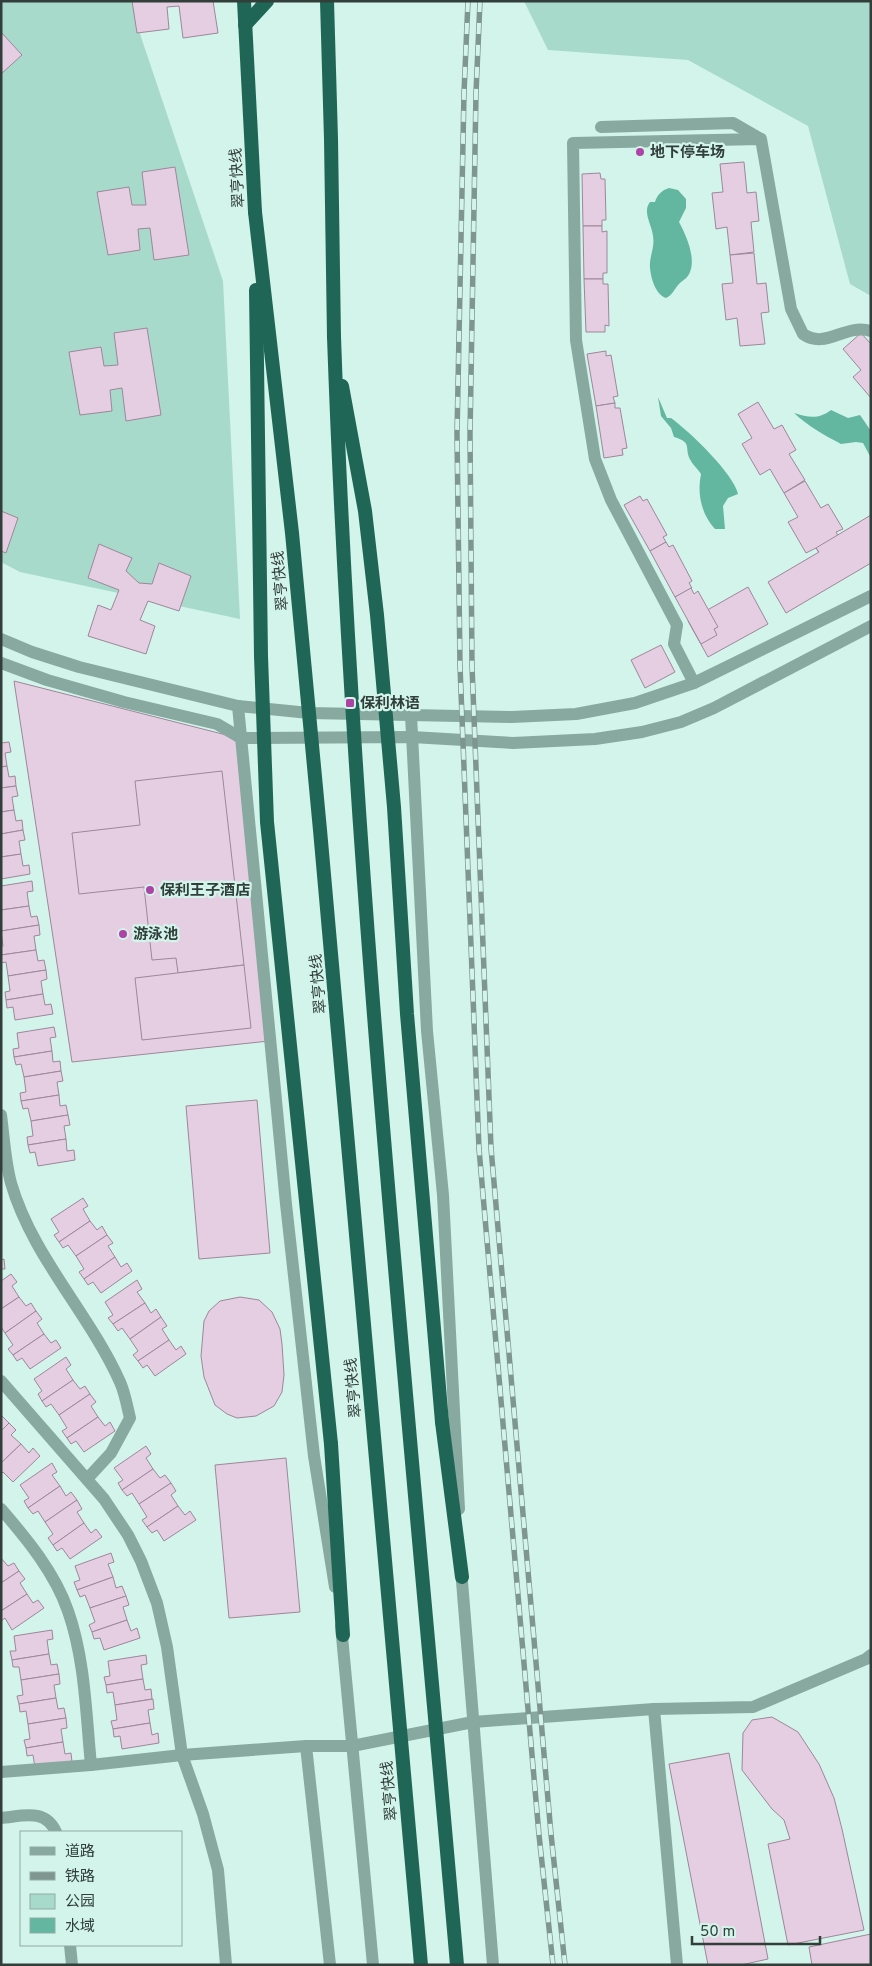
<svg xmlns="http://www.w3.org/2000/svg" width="872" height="1966" viewBox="0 0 872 1966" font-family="Overpass,'Noto Sans SC',sans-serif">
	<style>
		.green { fill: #a7dacb }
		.water { fill: #63b7a1 }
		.building { fill: #e6cee2; stroke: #9d879a }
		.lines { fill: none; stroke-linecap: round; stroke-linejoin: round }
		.minor { stroke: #87a99f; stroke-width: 12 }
		.tertiary { stroke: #87a99f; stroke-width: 12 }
		.trunk { stroke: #206656; stroke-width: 14 }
		.rail-casing { stroke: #7f9690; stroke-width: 5.5 }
		.rail { stroke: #d2f4ea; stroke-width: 4; stroke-dasharray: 11; stroke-linecap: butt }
		.trunk-bridge { stroke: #206656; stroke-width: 14 }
		.poi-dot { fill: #ac43a5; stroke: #d2f4ea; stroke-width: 2 }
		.labels { text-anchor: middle; stroke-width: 4.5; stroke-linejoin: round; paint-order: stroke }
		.poi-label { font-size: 15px; font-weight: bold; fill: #313e3a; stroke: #d2f4ea; text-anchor: start }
		.street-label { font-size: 15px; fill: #313e3a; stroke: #d2f4ea }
	</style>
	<rect width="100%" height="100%" fill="#d2f4ea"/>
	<g class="green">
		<polygon points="1,1 145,1 137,25 223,281 240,619 20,572 1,562"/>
		<polygon points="524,1 871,1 871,296 850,284 808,126 688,60 548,50"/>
	</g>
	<g class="water">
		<path d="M 669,188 L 678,190 L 686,199 L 686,208 L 679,222 C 686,235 696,257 690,272 C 688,278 683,280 679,284 C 674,289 673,295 666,298 C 656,295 651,279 650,268 C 649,257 655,248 653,236 C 652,225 642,212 650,202 L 655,202 C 657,195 662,190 669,188 Z"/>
		<path d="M 658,397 L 667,418 L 671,418 C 689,431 734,474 738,494 L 728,498 L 723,506 L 725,529 L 715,529 C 701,514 697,493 701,474 C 698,469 693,465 691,461 C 683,448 694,443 674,437 L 671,428 L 661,416 Z"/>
		<path d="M 831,410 L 848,418 L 860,415 L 871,431 L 871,458 L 863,443 L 856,442 L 841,444 C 824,435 808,426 794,413 C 808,417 818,420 831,410 Z"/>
	</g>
	<g class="building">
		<polygon points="132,1 213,1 218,33 183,38 179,6 167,7 169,29 137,33"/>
		<polygon points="1,32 22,55 1,74"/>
		<polygon points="744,162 747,193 756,192 759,221 751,222 754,252 730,255 727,227 716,229 712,193 723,192 720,164"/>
		<polygon points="175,167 189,255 154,260 150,228 138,229 140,250 108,255 97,192 129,187 132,205 146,205 142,172"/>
		<polygon points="600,173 601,179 605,179 606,220 602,220 602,226 583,226 582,174"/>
		<polygon points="583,226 602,226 602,232 607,231 607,273 603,273 603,279 584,279"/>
		<polygon points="754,253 757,284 766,283 769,312 761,313 765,344 740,346 737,318 726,320 722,284 733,283 730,255"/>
		<polygon points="584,279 603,279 603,284 608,284 609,326 605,325 605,332 586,332"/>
		<polygon points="147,328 161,415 126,421 122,388 110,390 112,411 80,415 69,352 101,347 104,366 118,365 114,333"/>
		<polygon points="861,333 871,344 871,398 853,377 861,370 843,349"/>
		<polygon points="606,351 606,356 611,355 618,396 613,397 615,403 596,406 587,354"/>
		<polygon points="758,402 774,429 782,425 796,450 789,454 805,480 784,493 770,469 760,475 742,444 752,438 738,414"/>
		<polygon points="615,403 615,408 620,408 627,448 622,449 623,455 604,458 596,406"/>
		<polygon points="805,481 821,508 828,504 843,529 836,532 851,559 830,571 816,548 806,553 788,522 798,517 784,493"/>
		<polygon points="640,496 643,501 647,499 667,535 663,537 666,542 650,551 624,505"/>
		<polygon points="1,511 18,518 6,553 1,551"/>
		<polygon points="871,515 871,563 786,613 768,582 819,552 816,548"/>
		<polygon points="666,542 669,547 673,545 692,581 689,583 692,588 675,597 650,551"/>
		<polygon points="99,544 132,558 126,571 139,583 152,584 159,563 191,576 179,611 148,601 140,620 155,626 146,654 88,636 98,605 111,610 119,590 88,578"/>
		<polygon points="748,587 768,624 708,657 688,621"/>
		<polygon points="691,588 694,594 698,591 718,627 714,629 717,635 701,644 675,597"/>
		<polygon points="661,645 675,672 645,688 631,660"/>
		<polygon points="14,681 242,739 269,1041 72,1062"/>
		<polygon points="9,742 11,752 5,753 7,766 1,767 1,743"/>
		<polygon points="7,766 9,777 15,776 16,786 1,788 1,767"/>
		<polygon points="222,771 244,965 178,973 176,958 152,960 144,887 79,894 72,833 140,825 135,781"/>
		<polygon points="16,786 18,796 12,797 14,810 1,812 1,788"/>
		<polygon points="14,810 16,821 22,820 23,830 1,834 1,812"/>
		<polygon points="23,830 25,840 19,841 21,854 1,857 1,834"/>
		<polygon points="21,854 23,866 29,865 30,874 1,879 1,857"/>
		<polygon points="32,881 33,891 27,892 29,906 1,910 1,886"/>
		<polygon points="29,906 31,917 37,916 39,925 1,931 1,910"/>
		<polygon points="39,925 40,935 34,936 36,950 1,955 1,947 3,946 1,931"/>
		<polygon points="36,950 38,961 44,960 46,970 8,976 6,962 1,963 1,955"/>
		<polygon points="244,965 251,1028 142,1040 135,978"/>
		<polygon points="46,970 47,979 41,981 43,994 6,1000 5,992 10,991 8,976"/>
		<polygon points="43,994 45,1005 51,1004 53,1014 15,1020 13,1007 7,1008 6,1000"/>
		<polygon points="54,1027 56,1037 50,1038 52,1051 14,1057 13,1049 19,1048 17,1033"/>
		<polygon points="52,1051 53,1062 60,1061 61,1071 24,1077 21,1064 16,1065 14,1057"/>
		<polygon points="61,1071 63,1081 57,1082 59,1095 21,1101 20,1093 26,1092 24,1077"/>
		<polygon points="59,1095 60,1106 66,1105 68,1115 31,1121 28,1108 23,1109 21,1101"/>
		<polygon points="257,1100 270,1253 199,1259 186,1106"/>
		<polygon points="68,1115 70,1125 64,1126 66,1139 28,1145 27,1137 33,1136 31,1121"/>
		<polygon points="66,1139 67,1151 74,1150 75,1160 38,1166 35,1152 30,1153 28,1145"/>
		<polygon points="83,1198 88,1206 83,1209 90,1221 59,1242 54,1235 59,1232 51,1219"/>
		<polygon points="90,1221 97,1230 102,1226 107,1235 76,1256 68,1245 63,1248 59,1242"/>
		<polygon points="107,1235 113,1243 108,1246 115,1257 84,1279 79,1272 84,1269 76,1256"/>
		<polygon points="115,1257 121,1267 127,1263 132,1271 101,1293 93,1282 88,1285 84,1279"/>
		<polygon points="4,1259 5,1269 1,1269 1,1260"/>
		<polygon points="11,1274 17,1282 12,1286 19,1297 1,1309 1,1281"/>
		<polygon points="137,1280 142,1289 137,1292 145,1303 113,1324 108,1318 113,1315 105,1302"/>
		<polygon points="19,1297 26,1306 31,1303 36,1311 5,1333 1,1327 1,1309"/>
		<polygon points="240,1297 259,1300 272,1312 280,1329 282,1344 284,1375 282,1392 274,1406 256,1416 237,1418 227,1414 215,1405 204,1377 201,1356 204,1321 209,1311 220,1301"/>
		<polygon points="145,1303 151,1313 156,1309 161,1317 130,1339 122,1328 118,1331 113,1324"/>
		<polygon points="36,1311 42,1319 37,1323 44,1334 13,1355 8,1349 13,1345 5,1333"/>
		<polygon points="161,1317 167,1326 162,1329 169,1340 138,1361 133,1355 138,1351 130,1339"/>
		<polygon points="44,1334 51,1343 56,1340 61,1348 30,1369 22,1358 17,1361 13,1355"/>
		<polygon points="169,1340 176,1350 181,1346 186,1354 155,1376 147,1365 143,1368 138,1361"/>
		<polygon points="66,1357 71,1365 66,1369 73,1380 42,1401 38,1394 42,1391 34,1379"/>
		<polygon points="73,1380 80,1389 85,1386 90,1394 59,1415 51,1404 46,1407 42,1401"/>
		<polygon points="90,1394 96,1402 91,1406 98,1417 67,1438 62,1431 67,1428 59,1415"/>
		<polygon points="2,1416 9,1423 1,1431 1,1417"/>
		<polygon points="98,1417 105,1426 110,1422 115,1431 84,1452 76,1441 71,1444 67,1438"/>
		<polygon points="9,1423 16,1430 11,1435 21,1444 1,1463 1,1431"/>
		<polygon points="21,1444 29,1453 33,1448 40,1456 13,1482 3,1472 1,1474 1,1463"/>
		<polygon points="146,1446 151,1454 146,1458 153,1469 122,1490 118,1483 123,1480 114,1468"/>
		<polygon points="286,1458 300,1612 229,1618 215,1465"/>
		<polygon points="52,1463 57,1472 52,1475 60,1486 28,1508 24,1501 29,1498 20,1485"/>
		<polygon points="153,1469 160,1478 165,1475 171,1483 139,1504 132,1493 127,1496 122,1490"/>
		<polygon points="171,1483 176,1491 171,1495 178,1506 147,1527 142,1520 147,1517 139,1504"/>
		<polygon points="60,1486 66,1496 71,1492 77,1500 45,1522 38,1511 33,1514 28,1508"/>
		<polygon points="77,1500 82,1509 77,1512 84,1523 53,1545 48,1538 53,1534 45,1522"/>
		<polygon points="178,1506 185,1515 190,1511 196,1520 164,1541 157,1530 152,1533 147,1527"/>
		<polygon points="84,1523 91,1533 96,1529 102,1537 70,1559 62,1548 57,1551 53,1545"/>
		<polygon points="111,1553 114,1562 108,1564 113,1577 77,1590 74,1582 80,1580 75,1566"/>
		<polygon points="1,1558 8,1566 14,1563 19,1571 1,1583"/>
		<polygon points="19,1571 25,1579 20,1583 27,1594 1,1611 1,1583"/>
		<polygon points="113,1577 116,1588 122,1586 126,1596 90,1608 85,1595 80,1597 77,1590"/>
		<polygon points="27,1594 33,1603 38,1600 44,1608 12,1630 5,1618 1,1621 1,1611"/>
		<polygon points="126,1596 129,1605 123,1607 127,1620 92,1632 89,1625 95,1622 90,1608"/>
		<polygon points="127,1620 131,1631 137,1628 140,1638 104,1650 100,1638 94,1639 92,1632"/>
		<polygon points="52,1630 53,1639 47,1640 49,1654 12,1660 10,1651 16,1651 14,1636"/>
		<polygon points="49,1654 51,1665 57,1664 59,1674 21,1680 19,1667 13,1667 12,1660"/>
		<polygon points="146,1655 147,1664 141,1665 143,1679 106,1685 104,1677 110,1676 108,1661"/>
		<polygon points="59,1674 60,1684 54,1685 56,1698 19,1704 17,1696 23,1695 21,1680"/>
		<polygon points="143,1679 145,1690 151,1689 152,1699 115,1705 113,1692 107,1693 106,1685"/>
		<polygon points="56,1698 58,1709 64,1708 66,1718 28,1724 26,1711 20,1712 19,1704"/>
		<polygon points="153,1699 154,1709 148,1710 150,1723 113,1729 111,1721 117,1720 115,1705"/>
		<polygon points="772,1717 798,1732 819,1764 834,1798 842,1829 864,1930 788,1945 768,1844 790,1839 784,1820 772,1809 742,1770 743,1733 752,1720"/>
		<polygon points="66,1718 67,1728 61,1729 63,1742 26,1748 24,1740 30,1739 28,1724"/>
		<polygon points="150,1723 152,1735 158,1733 159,1743 122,1749 120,1736 114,1737 113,1729"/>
		<polygon points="63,1742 65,1754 71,1753 72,1762 35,1768 33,1755 27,1756 26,1748"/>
		<polygon points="729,1753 768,1959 741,1965 708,1965 669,1764"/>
		<polygon points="871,1934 871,1965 812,1965 809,1947"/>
	</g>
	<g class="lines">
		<g class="minor">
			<polyline points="601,127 733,123 759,138"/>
			<path d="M 694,683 L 674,644 L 677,625 L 611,500 L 595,459 L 576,340 L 573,143 L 761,139 L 791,309 L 803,334 C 826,350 845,323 871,331"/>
			<path d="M 1,1115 C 4,1137 5,1161 11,1183 C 32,1256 89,1313 120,1382 C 125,1393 127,1406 130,1418 L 111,1453 L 87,1479"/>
			<polyline points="1,1381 104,1499 128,1535 141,1561 157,1603 167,1647 182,1755 203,1814 218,1870 226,1965"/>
			<polyline points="654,1709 677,1965"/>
			<polyline points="306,1746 330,1965"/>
			<polyline points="1,1772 91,1765 182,1755 306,1746 352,1746 473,1722 654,1709 753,1707 866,1659 871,1655"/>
			<path d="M 1,1818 C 23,1816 45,1808 56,1832"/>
			<polyline points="70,1945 72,1965"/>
		</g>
		<g class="tertiary">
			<polyline points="1,639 32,652 79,667 238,706 309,713 512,717 576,714 635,703 694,683 871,596"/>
			<polyline points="1,663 47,680 124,702 217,724 241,738 412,737 513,743 595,739 642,732 681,722 714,708 871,626"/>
			<polyline points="238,706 286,1204 314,1456 335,1587"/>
			<polyline points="411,715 427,1031 443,1195 459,1509"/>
			<path d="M 1,1509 C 27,1539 55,1573 68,1611 C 85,1659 86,1714 91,1765"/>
			<polyline points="461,1569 493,1965"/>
			<polyline points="341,1626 373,1965"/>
		</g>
		<g class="trunk">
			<polyline points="244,1 255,212"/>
			<polyline points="327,1 331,139 334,337"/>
			<polyline points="245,25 267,1"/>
			<polyline points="442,1422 462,1577"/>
			<polyline points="331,1444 343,1635"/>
		</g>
		<defs>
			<g id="rail">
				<polyline points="468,1 464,93 457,434 460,666 479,1149 539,1835 553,1965"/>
				<polyline points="480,1 476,93 470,434 472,666 491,1148 551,1834 565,1965"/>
			</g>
		</defs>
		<use href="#rail" class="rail-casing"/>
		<use href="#rail" class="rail"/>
		<g class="trunk-bridge">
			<polyline points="255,212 292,533 320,830 421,1965"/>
			<polyline points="256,290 261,656 267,822 331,1444"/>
			<path d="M 334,337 C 353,881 410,1423 457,1965"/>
			<polyline points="342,386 365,511 377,615 394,807 407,1014 442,1422"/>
		</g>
	</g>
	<g class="poi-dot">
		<circle cx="640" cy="152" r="5"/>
		<rect x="345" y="698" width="10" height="10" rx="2.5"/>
		<circle cx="150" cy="890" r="5"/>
		<circle cx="123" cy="934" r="5"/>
	</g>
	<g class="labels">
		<g class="poi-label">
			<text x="650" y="157">地下停车场</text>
			<text x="360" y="708">保利林语</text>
			<text x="160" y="895">保利王子酒店</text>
			<text x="133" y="939">游泳池</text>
		</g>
		<g class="street-label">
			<text transform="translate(237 178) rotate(-93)" y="5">翠亨快线</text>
			<text transform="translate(280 581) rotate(-95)" y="5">翠亨快线</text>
			<text transform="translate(318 984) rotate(-95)" y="5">翠亨快线</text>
			<text transform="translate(353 1388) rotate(-95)" y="5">翠亨快线</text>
			<text transform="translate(389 1791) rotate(-95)" y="5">翠亨快线</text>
		</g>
	</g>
	<rect width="872" height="1966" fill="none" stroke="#313e3a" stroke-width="5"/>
	<rect x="20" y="1831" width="162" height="115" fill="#d2f4ea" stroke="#92aba4"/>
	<rect x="30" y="1847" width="25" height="8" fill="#87a99f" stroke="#92aba4"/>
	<text x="65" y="1856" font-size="15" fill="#313e3a">道路</text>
	<rect x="30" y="1872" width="25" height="8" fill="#7f9690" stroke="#92aba4"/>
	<text x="65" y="1881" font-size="15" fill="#313e3a">铁路</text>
	<rect x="30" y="1894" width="25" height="15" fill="#a7dacb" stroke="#92aba4"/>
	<text x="65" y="1906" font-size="15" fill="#313e3a">公园</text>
	<rect x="30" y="1918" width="25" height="15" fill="#63b7a1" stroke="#92aba4"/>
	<text x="65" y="1931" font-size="15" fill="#313e3a">水域</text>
	<path d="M692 1936v8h128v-8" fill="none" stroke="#313e3a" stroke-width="2.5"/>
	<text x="700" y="1936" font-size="15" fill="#313e3a" stroke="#d2f4ea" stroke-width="4" paint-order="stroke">50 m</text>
</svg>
